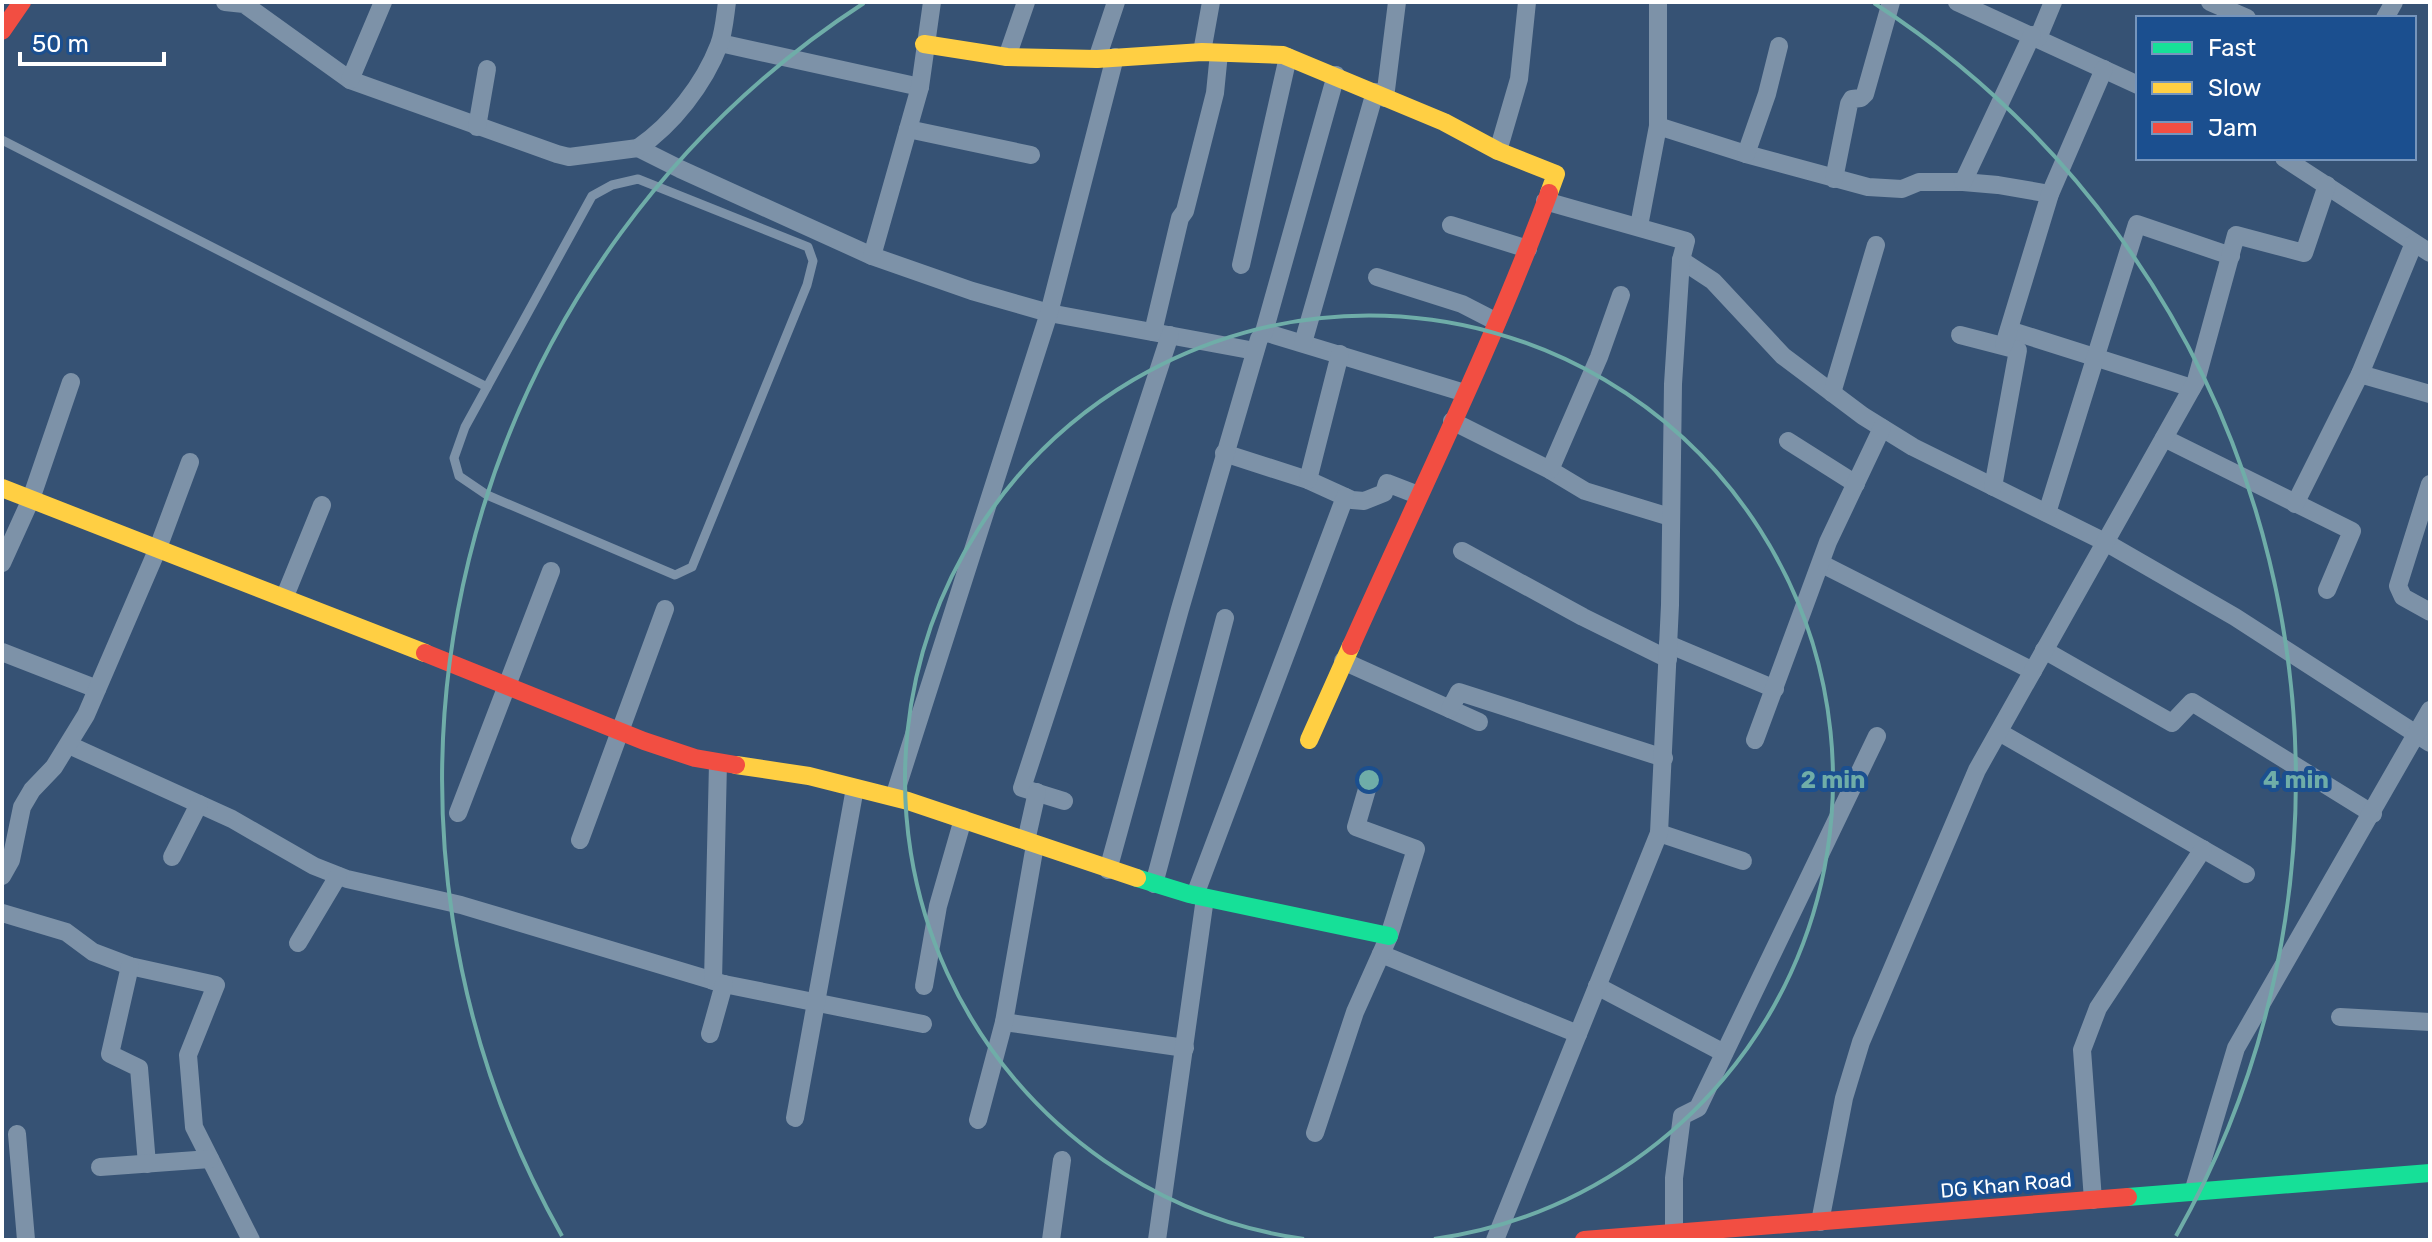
<svg xmlns="http://www.w3.org/2000/svg" width="2432" height="1242" viewBox="0 0 2432 1242" font-family="Rubik,sans-serif">
	<style>
		.lines { fill: none; stroke-linecap: round; stroke-linejoin: round }
		.lane { stroke: #7d92a8; stroke-width: 9 }
		.street { stroke: #7d92a8; stroke-width: 18 }
		.fast { stroke: #16e098; stroke-width: 18 }
		.slow { stroke: #ffcf43; stroke-width: 18 }
		.jam { stroke: #f24e42; stroke-width: 18 }
		.ring { fill: none; stroke: #6fada8; stroke-width: 4 }
		.labels { text-anchor: middle; stroke-width: 8; stroke-linejoin: round; paint-order: stroke }
		.street-label { font-size: 20px; fill: #fff; stroke: #1b4f8f }
		.centre { fill: #6fada8; stroke: #1b4f8f; stroke-width: 4 }
		.ring-label { font-size: 24px; text-anchor: middle; font-weight: bold; fill: #6fada8; stroke: #1b4f8f; stroke-width: 8; stroke-linejoin: round; paint-order: stroke }
	</style>
	<rect width="100%" height="100%" fill="#365274"/>
	<g class="lines">
		<g class="lane">
			<polyline points="2,140 487,387"/>
			<polygon points="638,179 808,247 813,261 807,285 692,567 675,575 487,495 459,476 454,458 465,427 592,196 612,185"/>
		</g>
		<g class="street">
			<polyline points="225,2 244,4 350,80 557,154 569,157 638,148 680,169 872,256 972,291 1049,313 1255,351"/>
			<polyline points="1957,2 2138,85"/>
			<polyline points="2210,2 2247,18"/>
			<polyline points="2385,18 2394,2"/>
			<polyline points="2038,38 2053,2"/>
			<polyline points="720,43 920,87"/>
			<polyline points="1202,52 1211,2"/>
			<polyline points="1007,57 1026,2"/>
			<polyline points="1097,59 1116,2"/>
			<polyline points="350,80 383,2"/>
			<polyline points="1385,98 1397,2"/>
			<polyline points="1658,126 1746,154 1868,187 1902,189 1919,182 1963,182 1998,185 2050,194"/>
			<polyline points="477,127 487,69"/>
			<polyline points="908,129 1031,155"/>
			<path d="M 638,148 C 673,124 704,84 719,45 C 724,32 725,16 727,2"/>
			<polyline points="1498,151 1519,79 1527,2"/>
			<polyline points="1746,154 1767,94 1779,46"/>
			<polyline points="2284,158 2430,253"/>
			<polyline points="1834,179 1849,104 1852,99 1861,98 1865,94 1891,2"/>
			<polyline points="1963,182 2032,35"/>
			<polyline points="1451,225 1528,249"/>
			<polyline points="1639,226 1658,126 1658,2"/>
			<polyline points="872,256 920,87 932,2"/>
			<polyline points="1681,260 1713,281 1783,356 1863,416 1913,447 2105,542 2235,617 2430,743"/>
			<polyline points="1241,265 1288,57"/>
			<polyline points="1377,277 1462,304 1497,322"/>
			<polyline points="2009,330 2192,388"/>
			<polyline points="1153,332 1180,218 1185,211 1215,93 1219,53"/>
			<polyline points="1264,332 1465,393"/>
			<polyline points="1960,335 2018,350 1993,487"/>
			<polyline points="1303,343 1375,92"/>
			<polyline points="2004,345 2050,194 2104,69"/>
			<polyline points="2360,374 2430,394"/>
			<polyline points="1832,393 1876,245"/>
			<polyline points="1452,421 1550,470 1585,491 1670,517"/>
			<polyline points="2164,438 2352,531 2327,590"/>
			<polyline points="1788,441 1856,484"/>
			<polyline points="1224,453 1308,480 1352,500 1364,501 1384,493 1387,483 1418,495"/>
			<polyline points="1550,470 1599,357 1621,295"/>
			<polyline points="1308,480 1340,354"/>
			<polyline points="2430,484 2398,586 2403,597 2430,612"/>
			<polyline points="2295,504 2360,374 2414,243"/>
			<polyline points="2047,513 2137,224 2231,256"/>
			<polyline points="1462,551 1583,617 1668,659"/>
			<polyline points="2,563 31,499 71,382"/>
			<polyline points="1822,564 2033,671"/>
			<polyline points="285,596 322,505"/>
			<polyline points="1668,644 1775,689"/>
			<polyline points="2044,650 2172,723 2192,702 2373,814"/>
			<polyline points="2,652 97,689"/>
			<polyline points="1343,661 1479,722"/>
			<polyline points="1450,709 1459,692 1664,758"/>
			<polyline points="1999,732 2246,874"/>
			<polyline points="1755,740 1828,542 1882,428"/>
			<polyline points="69,745 232,819 314,866 347,879 461,905 724,984 923,1024"/>
			<polyline points="894,797 1049,313 1115,57"/>
			<polyline points="1064,801 1022,788 1170,335"/>
			<polyline points="458,813 551,571"/>
			<polyline points="1659,833 1743,861"/>
			<polyline points="580,840 665,609"/>
			<polyline points="1026,841 1037,792"/>
			<polyline points="172,857 199,804"/>
			<polyline points="1108,870 1180,609 1259,339 1264,332 1336,75"/>
			<polyline points="2,876 11,860 22,807 32,790 54,767 86,715 158,548 190,462"/>
			<polyline points="1154,884 1225,618"/>
			<polyline points="1195,895 1345,497"/>
			<polyline points="2,913 66,932 93,952 130,966 216,985 188,1055 194,1127 251,1240"/>
			<polyline points="298,943 338,876"/>
			<polyline points="1381,954 1578,1034"/>
			<polyline points="130,966 110,1054 139,1068 147,1164"/>
			<polyline points="713,981 718,763"/>
			<polyline points="924,986 938,906 963,819"/>
			<polyline points="1597,986 1724,1053"/>
			<polyline points="2340,1017 2430,1022"/>
			<polyline points="1004,1022 1185,1048"/>
			<polyline points="710,1034 724,984"/>
			<polyline points="795,1118 855,788"/>
			<polyline points="978,1120 1004,1022 1035,845"/>
			<polyline points="1315,1133 1355,1012 1389,936 1416,849 1356,827 1370,779"/>
			<polyline points="17,1134 26,1240"/>
			<polyline points="100,1167 210,1159"/>
			<polyline points="2193,1192 2236,1048 2430,710"/>
			<polyline points="2093,1200 2082,1050 2098,1008 2203,849"/>
			<polyline points="1820,1222 1844,1098 1861,1042 1977,770 2196,381 2236,235 2304,253 2327,185"/>
			<polyline points="1674,1233 1674,1178 1682,1116 1698,1108 1877,736"/>
			<polyline points="1051,1240 1062,1160"/>
			<polyline points="1157,1240 1205,898"/>
			<polyline points="1495,1240 1659,833 1670,605 1673,384 1681,260 1686,241 1545,201"/>
		</g>
		<g class="fast">
			<polyline points="1137,878 1189,894 1389,936"/>
			<polyline points="2128,1197 2430,1173"/>
		</g>
		<g class="slow">
			<polyline points="924,44 1007,57 1097,59 1202,52 1283,55 1444,122 1498,151 1556,174 1549,193"/>
			<polyline points="2,488 425,653"/>
			<polyline points="1309,740 1351,646"/>
			<polyline points="736,765 809,776 908,801 1137,878"/>
		</g>
		<g class="jam">
			<polyline points="2,31 22,2"/>
			<path d="M 1351,646 C 1418,496 1492,347 1549,193"/>
			<polyline points="425,653 644,741 695,758 736,765"/>
			<polyline points="1584,1240 2128,1197"/>
		</g>
	</g>
	<g class="ring">
		<path d="M1304 1239A464 464 0 1 1 1434 1239"/>
		<path d="M562 1236A927 927 0 0 1 864 3M1874 3A927 927 0 0 1 2176 1236"/>
	</g>
	<g class="labels">
		<g class="street-label">
			<text transform="translate(2006 1185) rotate(-5)" y="7">DG Khan Road</text>
		</g>
	</g>
	<circle cx="1369" cy="780" r="12" class="centre"/>
	<g class="ring-label">
		<text x="1833" y="788">2 min</text>
		<text x="2296" y="788">4 min</text>
	</g>
	<rect width="2432" height="1242" fill="none" stroke="#ffffff" stroke-width="8"/>
	<rect x="2136" y="16" width="280" height="144" fill="#1b4f8f" stroke="#7695bc" stroke-width="2"/>
	<rect x="2152" y="42" width="40" height="12" fill="#16e098" stroke="#7695bc" stroke-width="2"/>
	<text x="2208" y="56" font-size="24" fill="#ffffff">Fast</text>
	<rect x="2152" y="82" width="40" height="12" fill="#ffcf43" stroke="#7695bc" stroke-width="2"/>
	<text x="2208" y="96" font-size="24" fill="#ffffff">Slow</text>
	<rect x="2152" y="122" width="40" height="12" fill="#f24e42" stroke="#7695bc" stroke-width="2"/>
	<text x="2208" y="136" font-size="24" fill="#ffffff">Jam</text>
	<path d="M20 52v12h144v-12" fill="none" stroke="#ffffff" stroke-width="4"/>
	<text x="32" y="52" font-size="24" fill="#ffffff" stroke="#1b4f8f" stroke-width="6" paint-order="stroke">50 m</text>
</svg>
